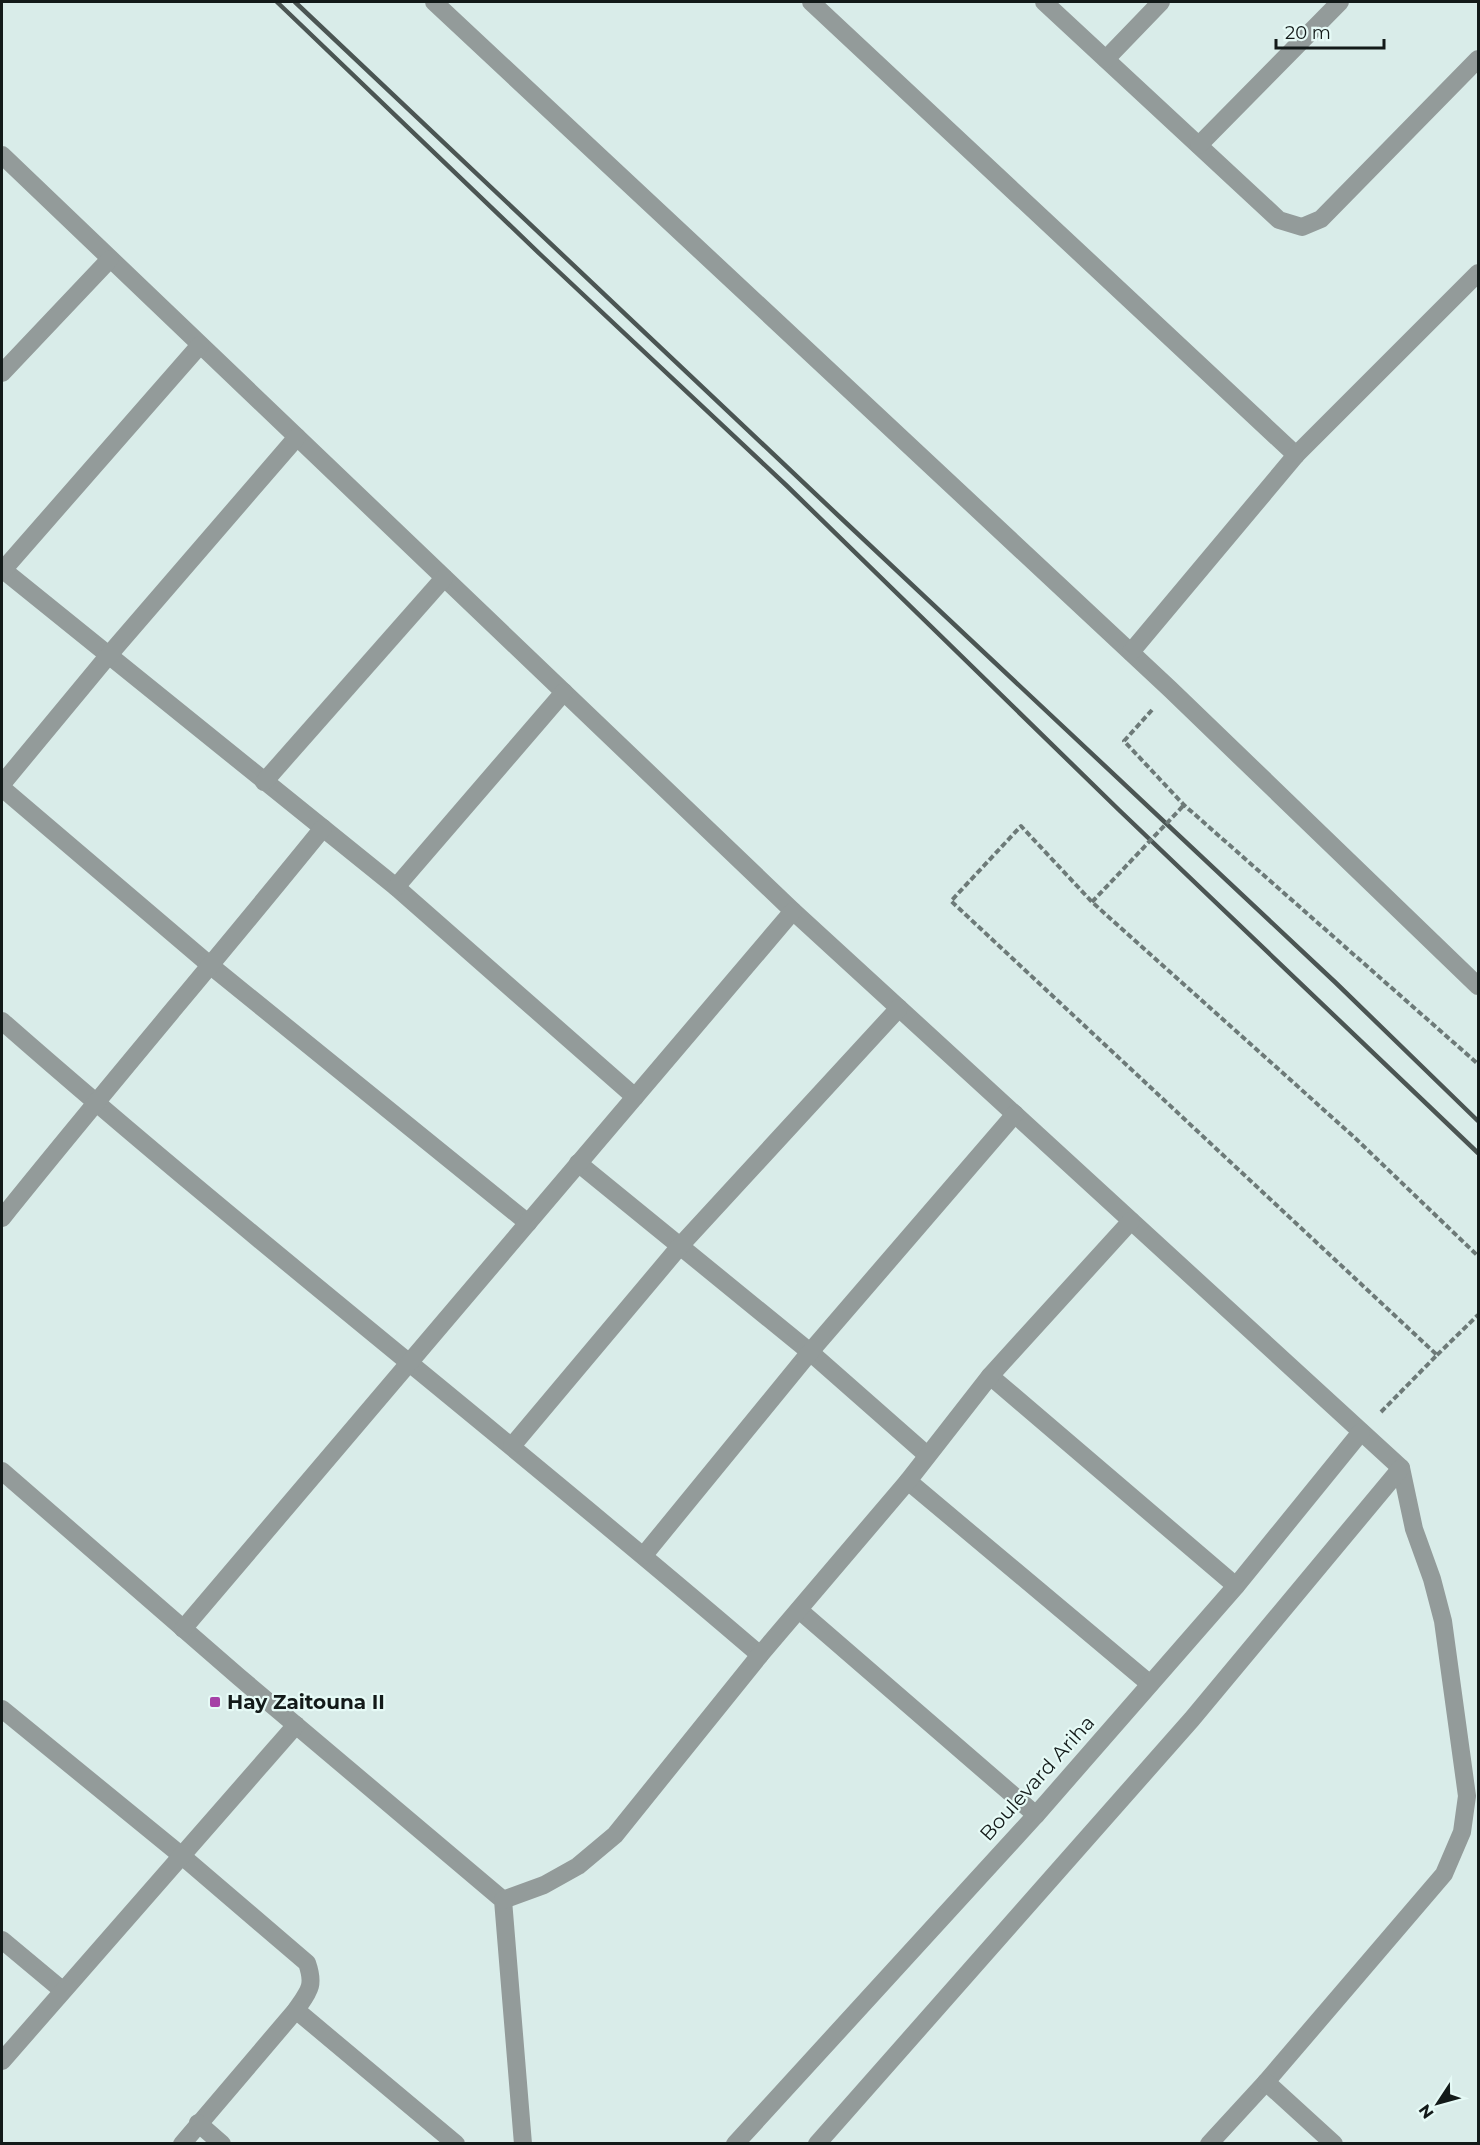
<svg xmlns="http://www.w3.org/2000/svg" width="1480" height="2145" viewBox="0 0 1480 2145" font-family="Montserrat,sans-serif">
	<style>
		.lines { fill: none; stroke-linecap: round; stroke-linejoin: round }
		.path { stroke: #6d7a78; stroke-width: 4; stroke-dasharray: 6 3; stroke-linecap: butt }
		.minor { stroke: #939b9a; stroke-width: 18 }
		.rail { stroke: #4b5553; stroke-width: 4.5 }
		.path-bridge { stroke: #6d7a78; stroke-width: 4; stroke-dasharray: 6 3; stroke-linecap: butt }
		.poi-dot { fill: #a541a6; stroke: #e6faf6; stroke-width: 2 }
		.labels { text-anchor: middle; stroke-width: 4.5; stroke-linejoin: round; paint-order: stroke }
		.poi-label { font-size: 20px; font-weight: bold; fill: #131a19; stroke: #e6faf6; text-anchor: start }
		.street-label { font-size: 20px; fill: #131a19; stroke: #e6faf6 }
	</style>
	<rect width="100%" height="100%" fill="#d9ece9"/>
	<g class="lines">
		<g class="path">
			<polyline points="1152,710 1124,741 1184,805 1478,1064"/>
			<polyline points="1437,1355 1478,1315"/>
			<polyline points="1381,1412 1437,1355 951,901 1021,826 1092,902 1353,1136 1478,1256"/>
		</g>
		<g class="minor">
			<polyline points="434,2 1170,689 1478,986"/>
			<polyline points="811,2 1296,455"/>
			<polyline points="1044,2 1279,220 1302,227 1321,219 1478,59"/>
			<polyline points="1106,59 1161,2"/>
			<polyline points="1199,145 1340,2"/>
			<polyline points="2,155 793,911 1401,1468 1414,1529 1432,1579 1443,1621 1467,1796 1462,1832 1444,1874 1266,2082 1209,2144"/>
			<polyline points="2,373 110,259"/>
			<polyline points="2,569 396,887 635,1097"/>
			<polyline points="3,570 200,345"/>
			<polyline points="1131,652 1296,455 1478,273"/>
			<polyline points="264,782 444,578"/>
			<polyline points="2,784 108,656 297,437"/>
			<polyline points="2,788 211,966 528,1223"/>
			<polyline points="396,887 564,692"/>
			<path d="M 2,1021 C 249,1238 510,1440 760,1655"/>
			<polyline points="578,1163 810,1352 927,1455"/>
			<path d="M 2,1218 C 107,1087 217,959 323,828"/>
			<polyline points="990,1376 1236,1586"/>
			<polyline points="512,1446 680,1246 899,1008"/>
			<polyline points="2,1471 239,1677 503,1900 523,2144"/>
			<polyline points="908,1481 1150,1684"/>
			<polyline points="644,1555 810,1352 1015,1114"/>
			<polyline points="799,1610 1036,1815"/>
			<polyline points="183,1629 793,911"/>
			<path d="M 2,1709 L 182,1856 L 307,1963 C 315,1986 309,1991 296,2010 L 182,2144"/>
			<polyline points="503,1900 544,1885 578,1866 615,1835 760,1655 908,1481 990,1376 1131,1221"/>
			<polyline points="2,1940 62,1990"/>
			<polyline points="296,2010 456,2144"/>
			<polyline points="2,2061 296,1725"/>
			<polyline points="1266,2082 1334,2144"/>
			<polyline points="198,2123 222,2144"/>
			<polyline points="735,2144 1036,1815 1236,1586 1361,1432"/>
			<polyline points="817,2144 1192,1719 1401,1468"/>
		</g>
		<g class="rail">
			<polyline points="277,2 542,256 787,486 1119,810 1478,1153"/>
			<polyline points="295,2 843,520 1336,983 1478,1121"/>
		</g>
		<polyline class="path-bridge" points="1092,902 1184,805"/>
	</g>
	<rect class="poi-dot" x="209" y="1696" width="12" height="12" rx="3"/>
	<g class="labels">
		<g class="poi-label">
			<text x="227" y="1709">Hay Zaitouna II</text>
		</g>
		<g class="street-label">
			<text transform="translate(1037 1778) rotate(-48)" y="7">Boulevard Ariha</text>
		</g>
	</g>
	<rect width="1480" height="2145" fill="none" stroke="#131a19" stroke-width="6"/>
	<g transform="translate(1438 2103) rotate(234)" stroke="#e6faf6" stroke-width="4.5" paint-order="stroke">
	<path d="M0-4.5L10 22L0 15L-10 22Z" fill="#131a19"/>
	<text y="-9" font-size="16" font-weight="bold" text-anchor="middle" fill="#131a19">N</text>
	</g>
	<path d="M1276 39v9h108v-9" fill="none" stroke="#131a19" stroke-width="3"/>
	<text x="1285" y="39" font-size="18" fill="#131a19" stroke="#e6faf6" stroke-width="4.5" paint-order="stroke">20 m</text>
</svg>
